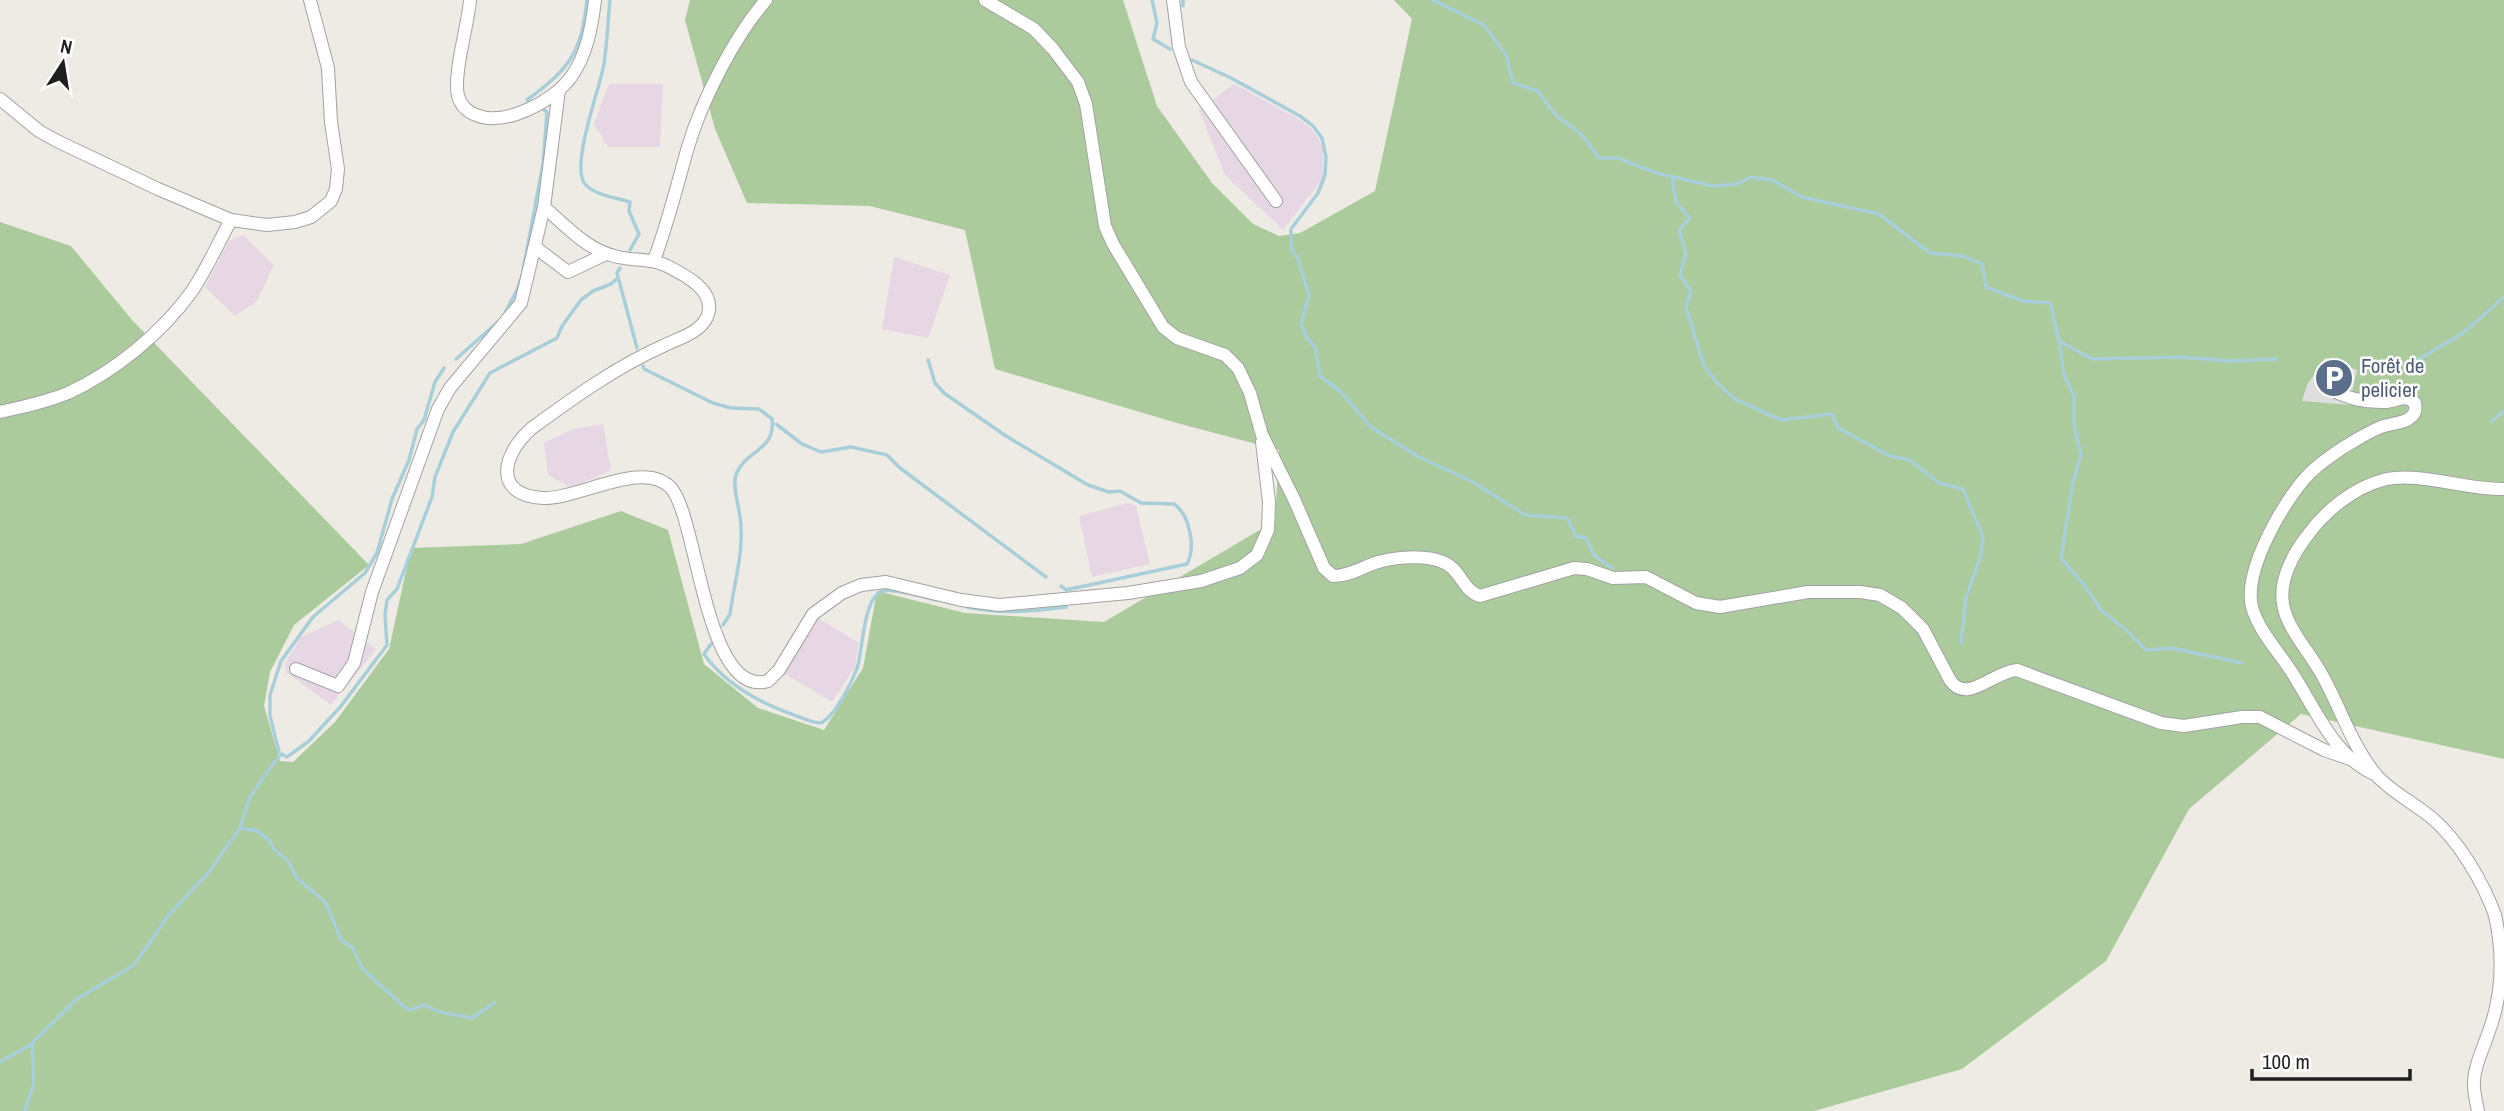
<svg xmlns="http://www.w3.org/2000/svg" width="2504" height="1111" viewBox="0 0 2504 1111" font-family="'Archivo Narrow',sans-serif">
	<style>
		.industrial { fill: #e7d7e4 }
		.forest { fill: #abcb9c }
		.parking { fill: #dedede }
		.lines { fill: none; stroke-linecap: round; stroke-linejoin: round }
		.stream { stroke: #a8cfd9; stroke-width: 3.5 }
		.minor-casing { stroke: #a2a2a2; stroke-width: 14 }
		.minor { stroke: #fff; stroke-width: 12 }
		.labels { text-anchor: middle; stroke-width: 5; stroke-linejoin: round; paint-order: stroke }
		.service-label { font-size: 21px; fill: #4e5e75; stroke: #fff; text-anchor: start }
	</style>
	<rect width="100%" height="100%" fill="#eeebe5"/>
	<g class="industrial">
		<polygon points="609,84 663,84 660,147 608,147 594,124"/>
		<polygon points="1234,84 1297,118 1313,130 1323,148 1323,178 1283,230 1225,175 1199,110"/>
		<polygon points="243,235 274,265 257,301 235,316 205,287 229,241"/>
		<polygon points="894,257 950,275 928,338 882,329"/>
		<polygon points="603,424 611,470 572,488 548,475 544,443 573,429"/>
		<polygon points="1127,503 1136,506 1150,564 1092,577 1079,516"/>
		<polygon points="816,617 859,643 855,667 832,702 782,672"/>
		<polygon points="338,620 376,649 331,705 286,672 285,663 301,637"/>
	</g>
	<polygon class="forest" points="690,0 1123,0 1157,106 1212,183 1253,224 1279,236 1300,233 1375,191 1412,19 1394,0 2504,0 2504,759 2301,714 2189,809 2106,961 1962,1069 1814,1111 0,1111 0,222 71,246 132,320 369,565 294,625 270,672 264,706 280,761 293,762 335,722 389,649 411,548 521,544 621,511 668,530 704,664 758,708 824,730 863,668 877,591 965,613 1104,622 1275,521 1279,450 1177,423 995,369 965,230 870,206 747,203 715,129 685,20"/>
	<polygon class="parking" points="2325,358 2357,370 2349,405 2302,401 2307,385"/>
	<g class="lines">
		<g class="stream">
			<path d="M 610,0 C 608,21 607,43 604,64 C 600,88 570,166 585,184 C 594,195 617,198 630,202 L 629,211 L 639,234 L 630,250"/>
			<polyline points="1152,0 1157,23 1153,39 1170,49"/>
			<polyline points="1433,0 1484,25 1506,55 1513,83 1538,91 1555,114 1582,135 1599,158 1618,158 1656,173 1713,186 1737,184 1751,177 1772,180 1802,197 1879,214 1930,253 1963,256 1982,264 1986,287 2023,301 2050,303 2059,341 2092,359 2181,357 2229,361 2276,359"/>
			<polyline points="1183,6 1183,0"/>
			<polyline points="1192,60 1231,78 1300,116 1313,126 1322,138 1326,157 1325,175 1318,193 1291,229 1291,248 1298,259 1309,295 1301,324 1307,338 1315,347 1320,376 1340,391 1371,427 1417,456 1473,482 1525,515 1567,518 1576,536 1586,538 1594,555 1612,568"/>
			<path d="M 527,100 C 570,68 581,54 587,0"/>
			<polyline points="1672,177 1676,202 1690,218 1679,230 1686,254 1680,275 1691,291 1686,307 1704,366 1719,385 1735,399 1781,420 1832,414 1838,428 1890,456 1910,460 1939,483 1963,489 1983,537 1980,558 1966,598 1961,643"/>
			<polyline points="620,268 617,273 637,348"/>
			<polyline points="504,315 517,290 522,276 543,164 547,112 544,110"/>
			<polyline points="2059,342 2064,375 2074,396 2074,424 2081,455 2073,482 2061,558 2084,585 2101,610 2126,630 2146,650 2172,648 2242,663"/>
			<polyline points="456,359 499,321"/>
			<path d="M 928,360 L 935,383 L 944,393 L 1006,436 L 1088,485 L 1109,492 L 1120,491 L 1141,503 L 1174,504 C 1190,515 1196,548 1187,564 L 1066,590 L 1061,586"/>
			<path d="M 643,366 L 644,369 L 713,403 L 731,408 L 759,409 L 772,419 C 776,451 744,451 736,475 C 732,485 739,506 740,517 C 745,548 734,583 730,614 L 723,625"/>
			<polyline points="2406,367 2463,333 2504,297"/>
			<polyline points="2492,421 2504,411"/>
			<polyline points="776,424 802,444 821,452 851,447 887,455 900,468 1046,577"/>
			<path d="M 967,607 C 1003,614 1029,612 1066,607"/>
			<path d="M 711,644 L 704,654 C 725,684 760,703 794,715 C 803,718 811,723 821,723 C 835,716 853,681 858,665 C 863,648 863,597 883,591 C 895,588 923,597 936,600"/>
			<polyline points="279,752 270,716 270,695 281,661 313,617 365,573 377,553 392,499 409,460 417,429 424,420 435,382 444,368"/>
			<polyline points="240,828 257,831 269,840 274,849 288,861 297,878 326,903 341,940 353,948 362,968 403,1006 410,1010 424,1005 440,1012 472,1018 494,1003"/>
			<polyline points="0,1062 32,1044"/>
			<polyline points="25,1111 34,1083 32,1043 77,999 134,965 168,916 209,872 240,828 250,797 275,761 282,754 287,757 309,741 341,706 387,645 385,615 387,600 397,589 432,497 435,477 453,432 490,373 557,338 562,326 581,300 593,291 611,284 618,278"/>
		</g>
		<defs>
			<g id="minor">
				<path d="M 470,0 C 468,26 453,73 458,96 C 461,106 468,112 476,115 C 505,127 554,101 571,77 C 587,55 592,26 595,0"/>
				<path d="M 985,0 L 1034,29 L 1053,49 L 1078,82 L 1086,104 L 1105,226 L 1113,244 L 1163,327 L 1177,338 L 1225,355 L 1238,368 L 1250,393 L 1262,435 L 1294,499 L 1324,568 L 1333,576 C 1348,576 1361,568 1375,563 C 1394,557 1426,554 1445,563 C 1461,570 1463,591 1480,596 L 1574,568 L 1587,569 L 1613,578 L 1646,577 L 1696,603 L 1720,607 L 1808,592 L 1860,592 L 1880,595 L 1902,608 L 1923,629 L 1950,680 C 1967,705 1992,672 2017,670 L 2161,723 L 2184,726 L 2242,717 L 2260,717 L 2324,750 L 2350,759"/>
				<polyline points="1173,0 1179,47 1191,82 1276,201"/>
				<polyline points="0,99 39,131 57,141 158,189 231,220 267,225 295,222 311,217 331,201 336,189 338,169 331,122 328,68 310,0"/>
				<path d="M 544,207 C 567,227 588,251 618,257 C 634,261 649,258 665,265 C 685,275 718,291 707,317 C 700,333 677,339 663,346 C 616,367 573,398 532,428 C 503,453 491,495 543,498 C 577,500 644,458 671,488 C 698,518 705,699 768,681 L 779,670 L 813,614 L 842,593 L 861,585 L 886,582 L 961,600 L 999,605 L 1128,593 L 1201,581 L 1240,568 L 1257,555 L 1268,530 L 1269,502 L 1262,442"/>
				<polyline points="535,247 568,272 606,254"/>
				<path d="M 654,260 C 668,223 677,185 688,147 C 702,100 734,37 766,0"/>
				<path d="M 2327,388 C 2347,398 2364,403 2386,402 C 2394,401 2400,398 2408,398 L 2415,403 C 2416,408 2416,413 2411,417 C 2404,424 2390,423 2381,427 C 2368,432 2356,440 2344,447 C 2332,455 2320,463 2310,473 C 2285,498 2243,570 2252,607 C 2259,633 2283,656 2296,679 C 2317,713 2335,755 2372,773"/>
				<path d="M 0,412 C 23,407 46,402 68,393 C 114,372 162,333 192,291 C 207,269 218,243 231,220"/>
				<polyline points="296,669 338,686 354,663 372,592 438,409 450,388 521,303 544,207 559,90"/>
				<path d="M 2478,1111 C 2476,1101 2473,1090 2474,1080 C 2475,1064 2483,1049 2488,1034 C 2503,995 2504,956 2495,915 C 2483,882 2459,841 2432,818 C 2414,803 2393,793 2377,776 C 2352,747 2340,706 2321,673 C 2309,651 2287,629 2283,604 C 2279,580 2293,554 2307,536 C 2325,511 2353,488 2383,480 C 2418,471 2465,490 2504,489"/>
			</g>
		</defs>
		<use href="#minor" class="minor-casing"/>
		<use href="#minor" class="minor"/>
	</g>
	<defs>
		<symbol id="parking-disc" viewBox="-11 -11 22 22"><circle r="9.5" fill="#5c6f8a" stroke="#fff"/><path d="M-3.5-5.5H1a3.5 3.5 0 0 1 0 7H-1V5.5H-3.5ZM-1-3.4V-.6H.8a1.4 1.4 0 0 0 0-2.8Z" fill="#fff"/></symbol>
	</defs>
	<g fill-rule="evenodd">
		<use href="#parking-disc" x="2312" y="356" width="44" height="44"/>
	</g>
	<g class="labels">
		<g class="service-label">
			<text x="2361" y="373">Forêt de<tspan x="2361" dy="24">pelicier</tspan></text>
		</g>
	</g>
	<g transform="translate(63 63) rotate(12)" stroke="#ffffff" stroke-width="5" paint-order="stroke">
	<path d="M0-5L12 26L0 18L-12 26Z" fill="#1e1e1e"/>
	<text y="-10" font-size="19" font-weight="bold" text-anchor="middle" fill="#1e1e1e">N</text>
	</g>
	<path d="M2252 1069v10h158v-10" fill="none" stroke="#1e1e1e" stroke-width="3.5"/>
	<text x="2262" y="1069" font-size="21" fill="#1e1e1e" stroke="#ffffff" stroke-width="5" paint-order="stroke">100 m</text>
</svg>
